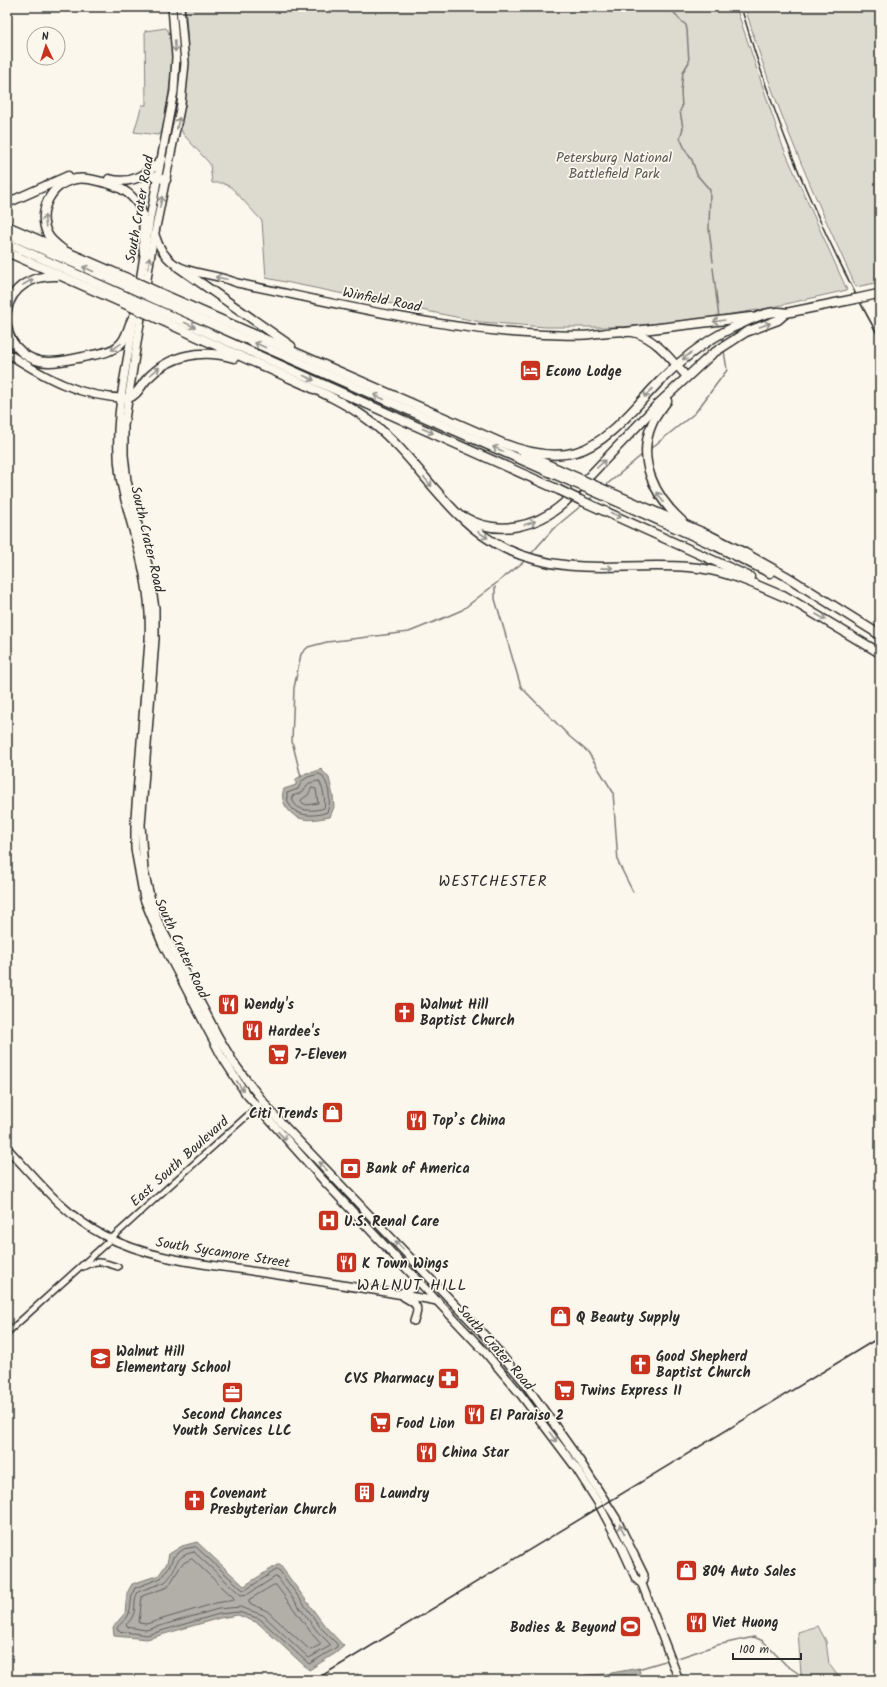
<svg xmlns="http://www.w3.org/2000/svg" width="887" height="1687" viewBox="0 0 887 1687" font-family="Kalam,sans-serif">
	<style>
		.green { fill: #dddad0; stroke: #84827e }
		.water { fill: #b1afa7; stroke: #7b7a75 }
		.lines { fill: none; stroke-linecap: round; stroke-linejoin: round }
		.shore { stroke: #61605d; stroke-width: 1 }
		.stream { stroke: #7b7a75; stroke-width: 1.5 }
		.minor-casing { stroke: #2b2b2b; stroke-width: 8 }
		.major-casing { stroke: #2b2b2b; stroke-width: 10 }
		.highway-casing { stroke: #2b2b2b; stroke-width: 11 }
		.minor { stroke: #fbf7ec; stroke-width: 5 }
		.major { stroke: #fbf7ec; stroke-width: 7 }
		.highway { stroke: #fbf7ec; stroke-width: 8 }
		.rail { stroke: #2b2b2b; stroke-width: 1.5 }
		.highway-bridge-casing { stroke: #2b2b2b; stroke-width: 11; stroke-linecap: butt }
		.highway-bridge { stroke: #fbf7ec; stroke-width: 8 }
		.oneway { stroke: #93918c }
		.labels { text-anchor: middle; stroke-width: 3.5; stroke-linejoin: round; paint-order: stroke }
		.park-label { font-size: 14px; fill: #585754; stroke: #fbf7ec }
		.street-label { font-size: 14px; fill: #2b2b2b; stroke: #fbf7ec }
		.poi-label { font-size: 14px; font-weight: bold; fill: #2b2b2b; stroke: #fbf7ec; text-anchor: start }
		.neighbourhood-label { font-size: 15px; letter-spacing: 1px; fill: #2b2b2b; stroke: #fbf7ec }
		.quarter-label { font-size: 16px; letter-spacing: 1px; fill: #2b2b2b; stroke: #fbf7ec }
	</style>
	<rect width="100%" height="100%" fill="#fbf7ec"/>
	<filter id="ink" filterUnits="userSpaceOnUse"><feTurbulence type="fractalNoise" baseFrequency=".025" numOctaves="2"/><feDisplacementMap in="SourceGraphic" scale="8" xChannelSelector="R" yChannelSelector="G"/><feConvolveMatrix kernelMatrix="1 2 1 2 8 2 1 2 1" color-interpolation-filters="sRGB"/></filter>
	<g filter="url(#ink)">
		<g class="green">
			<path d="M 185,7 L 736,7 L 783,147 L 847,290 L 764,309 L 699,319 L 622,327 L 546,327 L 480,322 L 266,278 L 262,221 L 231,187 L 222,183 L 212,183 L 210,164 L 183,134 L 181,129 C 188,88 190,49 185,7 Z"/>
			<path d="M 745,7 L 880,7 L 880,282 L 856,287 C 814,195 773,104 745,7 Z"/>
			<path d="M 166,28 C 179,42 166,112 162,132 L 158,135 L 134,132 L 142,105 L 146,105 L 145,31 Z"/>
			<polygon points="818,1626 826,1641 829,1664 841,1680 808,1680 801,1674 798,1632"/>
		</g>
		<g class="water">
			<path d="M 321,769 L 329,778 L 333,796 L 334,807 L 330,817 C 312,820 298,824 286,807 C 283,802 281,795 284,789 L 296,785 L 296,779 L 306,773 L 314,772 Z"/>
			<polygon points="197,1542 244,1586 277,1565 280,1565 325,1626 344,1646 336,1653 309,1670 258,1623 238,1615 220,1618 147,1639 114,1636 113,1627 125,1613 127,1593 132,1584 159,1575 167,1563 169,1554 182,1546"/>
			<polygon points="639,1668 640,1673 628,1680 574,1680 586,1675 606,1674"/>
		</g>
		<g class="lines">
			<g class="shore">
				<path d="M 320,774 C 329,781 332,802 327,812 C 310,819 286,815 287,793 L 298,789 L 302,781 L 308,777 Z"/>
				<path d="M 319,781 C 323,787 326,801 324,808 C 312,812 293,812 292,796 C 295,795 299,794 302,792 C 311,785 301,784 319,781 Z"/>
				<polygon points="312,788 316,789 318,803 307,805 302,803 301,800 308,795"/>
				<path d="M 196,1547 L 243,1590 L 247,1589 L 276,1570 L 279,1570 L 321,1628 L 337,1644 L 337,1647 L 309,1664 L 260,1619 L 239,1612 L 219,1614 L 147,1635 L 118,1631 L 117,1628 C 120,1623 128,1619 129,1613 C 132,1604 130,1596 135,1588 L 161,1578 L 170,1565 L 173,1557 L 184,1549 Z"/>
				<path d="M 194,1552 L 241,1595 L 248,1594 L 275,1577 L 277,1577 L 317,1631 L 330,1644 L 330,1646 L 309,1658 L 263,1615 L 240,1607 L 218,1609 L 146,1630 L 127,1627 L 126,1625 C 140,1611 131,1605 138,1592 C 144,1589 161,1584 165,1582 C 179,1570 170,1557 194,1552 Z"/>
				<polygon points="192,1559 234,1598 234,1600 216,1603 146,1624 139,1623 142,1596 168,1587 182,1564"/>
				<polygon points="274,1585 276,1585 313,1635 320,1643 320,1645 310,1650 267,1611 249,1603 249,1600"/>
				<polyline points="585,1680 626,1675 628,1676 628,1680"/>
			</g>
			<g class="stream">
				<polyline points="670,7 679,19 686,25 687,30 689,62 683,72 681,92 682,107 680,111 683,128 680,138 686,151 692,160 697,175 710,190 709,229 713,262"/>
				<polyline points="713,268 719,318"/>
				<polyline points="722,337 723,341"/>
				<polyline points="650,449 695,413 727,370 724,351"/>
				<polyline points="605,486 643,454"/>
				<polyline points="590,499 593,496"/>
				<polyline points="530,555 553,529 582,505"/>
				<polyline points="495,587 495,599 521,687 570,737 588,752 613,792 618,862 633,892"/>
				<polyline points="301,777 292,741 294,688 301,654 308,647 327,642 409,632 439,620 462,610 526,560"/>
				<polyline points="678,1658 717,1645 754,1637 763,1641 786,1665 808,1680"/>
				<polyline points="638,1669 665,1661"/>
				<polyline points="357,1674 363,1680"/>
			</g>
			<defs>
				<g id="minor">
					<path d="M 83,1267 C 99,1259 102,1262 118,1267"/>
					<polyline points="7,1333 259,1105"/>
				</g>
				<g id="major">
					<polyline points="180,7 185,63 181,104 152,247 124,426 124,455 127,481 148,565 155,608 155,639 141,825 144,871 150,896 158,921 218,1036 234,1063 248,1082 274,1115 489,1340 524,1382 580,1461 616,1518 644,1575 642,1584"/>
					<path d="M 155,235 C 169,280 203,268 237,283 C 325,301 415,323 505,332 C 532,334 559,336 586,335 C 602,334 619,329 635,333 C 657,339 672,361 687,377"/>
					<polyline points="139,287 150,218 174,91 176,57 172,7"/>
					<path d="M 134,319 C 126,371 112,425 120,477 C 126,512 139,545 145,580 C 149,600 150,620 149,641 L 135,818 L 135,849 L 144,899 L 162,943 L 222,1057 L 246,1094 L 323,1180 L 485,1352 L 521,1395 L 576,1468 L 597,1501 L 622,1548 L 636,1579 L 642,1584 L 679,1680"/>
					<path d="M 7,353 C 44,377 81,398 126,398"/>
					<path d="M 7,1148 C 36,1179 64,1215 103,1235 C 151,1260 205,1264 258,1272 C 318,1281 378,1290 437,1301"/>
					<polyline points="401,1293 413,1288 415,1282 413,1274"/>
					<path d="M 404,1297 C 417,1304 420,1306 414,1321"/>
				</g>
				<g id="highway">
					<polyline points="146,174 166,180"/>
					<path d="M 109,179 C 132,185 147,175 162,159"/>
					<polyline points="7,203 68,176"/>
					<polyline points="7,226 127,278"/>
					<polyline points="7,234 124,285"/>
					<polyline points="7,243 121,294"/>
					<polyline points="7,252 118,301"/>
					<path d="M 66,252 C 60,247 52,242 48,235 C 36,212 51,183 76,179 C 87,177 96,181 106,183 C 121,187 133,194 140,208 C 147,222 141,238 144,253"/>
					<polyline points="178,267 291,346"/>
					<path d="M 160,293 L 502,443 C 525,452 551,459 576,452 C 609,443 637,404 661,380 C 685,356 711,336 743,323 C 756,317 772,309 786,313 L 855,299"/>
					<polyline points="157,300 572,482"/>
					<polyline points="155,309 559,490"/>
					<path d="M 7,311 C 11,286 34,275 57,276"/>
					<path d="M 152,316 C 193,335 233,353 274,371 C 307,386 341,399 370,421 C 420,459 447,521 506,549 C 570,578 622,562 688,567 C 723,569 755,584 787,598"/>
					<path d="M 7,326 C 10,347 29,363 50,362 C 61,362 72,359 83,357 C 95,354 108,354 118,346 C 129,338 127,324 135,315"/>
					<polyline points="626,332 751,317"/>
					<path d="M 128,398 C 137,396 141,385 147,379 C 170,354 203,349 234,358"/>
					<path d="M 667,401 C 662,408 655,416 652,424 C 636,460 655,497 682,521"/>
					<polyline points="524,454 578,478"/>
					<polyline points="596,486 711,536 745,553 786,576 880,635"/>
					<polyline points="591,490 716,546 770,573"/>
					<polyline points="580,500 750,577"/>
					<path d="M 464,517 C 497,537 537,527 564,503 L 657,405 L 712,354 L 746,332 L 778,320 L 786,313"/>
					<polyline points="783,595 880,653"/>
				</g>
			</defs>
			<use href="#minor" class="minor-casing"/>
			<use href="#major" class="major-casing"/>
			<use href="#highway" class="highway-casing"/>
			<use href="#minor" class="minor"/>
			<use href="#major" class="major"/>
			<use href="#highway" class="highway"/>
			<g class="rail">
				<path d="M 741,7 C 774,121 822,236 880,339"/>
				<polyline points="315,1680 880,1337"/>
			</g>
			<defs>
				<g id="highway-bridge">
					<polyline points="127,278 160,293"/>
					<polyline points="124,285 157,300"/>
					<polyline points="121,294 155,309"/>
					<polyline points="855,299 878,294"/>
					<polyline points="118,301 152,316"/>
					<polyline points="578,478 596,486"/>
					<polyline points="572,482 591,490"/>
					<polyline points="559,490 580,500"/>
				</g>
			</defs>
			<use href="#highway-bridge" class="highway-bridge-casing"/>
			<use href="#highway-bridge" class="highway-bridge"/>
		</g>
		<defs><path id="oneway-shaft" d="M-6 0H5M1.5-3L5.5 0L1.5 3" fill="none" stroke-width="1.6" stroke-linecap="round" stroke-linejoin="round"/></defs>
		<g class="oneway">
			<use href="#oneway-shaft" transform="translate(175 46) rotate(87)"/>
			<use href="#oneway-shaft" transform="translate(178 123) rotate(-78)"/>
			<use href="#oneway-shaft" transform="translate(161 202) rotate(-78)"/>
			<use href="#oneway-shaft" transform="translate(45 221) rotate(-97)"/>
			<use href="#oneway-shaft" transform="translate(149 263) rotate(-81)"/>
			<use href="#oneway-shaft" transform="translate(88 269) rotate(-156)"/>
			<use href="#oneway-shaft" transform="translate(221 278) rotate(-168)"/>
			<use href="#oneway-shaft" transform="translate(28 282) rotate(-30)"/>
			<use href="#oneway-shaft" transform="translate(719 321) rotate(171)"/>
			<use href="#oneway-shaft" transform="translate(190 325) rotate(24)"/>
			<use href="#oneway-shaft" transform="translate(765 325) rotate(-19)"/>
			<use href="#oneway-shaft" transform="translate(260 345) rotate(-156)"/>
			<use href="#oneway-shaft" transform="translate(116 347) rotate(146)"/>
			<use href="#oneway-shaft" transform="translate(687 356) rotate(141)"/>
			<use href="#oneway-shaft" transform="translate(155 371) rotate(-39)"/>
			<use href="#oneway-shaft" transform="translate(309 378) rotate(24)"/>
			<use href="#oneway-shaft" transform="translate(648 393) rotate(134)"/>
			<use href="#oneway-shaft" transform="translate(379 397) rotate(-156)"/>
			<use href="#oneway-shaft" transform="translate(428 431) rotate(24)"/>
			<use href="#oneway-shaft" transform="translate(498 449) rotate(-156)"/>
			<use href="#oneway-shaft" transform="translate(601 464) rotate(-45)"/>
			<use href="#oneway-shaft" transform="translate(428 482) rotate(49)"/>
			<use href="#oneway-shaft" transform="translate(660 497) rotate(-122)"/>
			<use href="#oneway-shaft" transform="translate(616 515) rotate(24)"/>
			<use href="#oneway-shaft" transform="translate(530 523) rotate(-18)"/>
			<use href="#oneway-shaft" transform="translate(483 535) rotate(33)"/>
			<use href="#oneway-shaft" transform="translate(607 568) rotate(-1)"/>
			<use href="#oneway-shaft" transform="translate(821 617) rotate(30)"/>
			<use href="#oneway-shaft" transform="translate(240 1086) rotate(56)"/>
			<use href="#oneway-shaft" transform="translate(282 1136) rotate(47)"/>
			<use href="#oneway-shaft" transform="translate(323 1166) rotate(-133)"/>
			<use href="#oneway-shaft" transform="translate(399 1245) rotate(-133)"/>
			<use href="#oneway-shaft" transform="translate(553 1437) rotate(54)"/>
			<use href="#oneway-shaft" transform="translate(622 1529) rotate(-117)"/>
		</g>
	</g>
	<defs>
		<symbol id="hotel-square" viewBox="-11 -11 22 22"><rect x="-9" y="-9" width="18" height="18" rx="4" fill="#c8321e" stroke="#fbf7ec"/><path d="M-6-4.5h1.5V1H6V5H4.5V3h-9V5H-6ZM-4 0a1.8 1.8 0 1 1 3.6 0ZM.5 0V-2.5h3Q6-2.5 6 0Z" fill="#fff"/></symbol>
		<symbol id="restaurant-square" viewBox="-11 -11 22 22"><rect x="-9" y="-9" width="18" height="18" rx="4" fill="#c8321e" stroke="#fbf7ec"/><path d="M-5-6h1v4h1v-4h1v4h1v-4h1v5L-1.5 .5V6h-2V.5L-5-1ZM5-6V6H3V1.5H1.5Q1.5-4 5-6Z" fill="#fff"/></symbol>
		<symbol id="church-square" viewBox="-11 -11 22 22"><rect x="-9" y="-9" width="18" height="18" rx="4" fill="#c8321e" stroke="#fbf7ec"/><path d="M-1.2-6h2.4v3.5h3.3v2.4h-3.3V6h-2.4V-.1h-3.3v-2.4h3.3Z" fill="#fff"/></symbol>
		<symbol id="supermarket-square" viewBox="-11 -11 22 22"><rect x="-9" y="-9" width="18" height="18" rx="4" fill="#c8321e" stroke="#fbf7ec"/><path d="M-6-5.5h2.5l.6 2H6L4.5 2H-2.5L-4.4-4H-6ZM-1.5 3.2a1.3 1.3 0 1 0 .1 0ZM3 3.2a1.3 1.3 0 1 0 .1 0Z" fill="#fff"/></symbol>
		<symbol id="shop-square" viewBox="-11 -11 22 22"><rect x="-9" y="-9" width="18" height="18" rx="4" fill="#c8321e" stroke="#fbf7ec"/><path d="M-5-2.5h2.3a2.7 3.5 0 0 1 5.4 0H5L5.5 6h-11ZM-1.5-2.5h3a1.5 2.3 0 0 0-3 0Z" fill="#fff"/></symbol>
		<symbol id="bank-square" viewBox="-11 -11 22 22"><rect x="-9" y="-9" width="18" height="18" rx="4" fill="#c8321e" stroke="#fbf7ec"/><path d="M-6-4H6V4H-6ZM0-2.3a2.3 2.3 0 1 0 0 4.6a2.3 2.3 0 1 0 0-4.6Z" fill="#fff"/></symbol>
		<symbol id="hospital-square" viewBox="-11 -11 22 22"><rect x="-9" y="-9" width="18" height="18" rx="4" fill="#c8321e" stroke="#fbf7ec"/><path d="M-5-5h3v3.5h4V-5h3V5h-3V1.5h-4V5h-3Z" fill="#fff"/></symbol>
		<symbol id="school-square" viewBox="-11 -11 22 22"><rect x="-9" y="-9" width="18" height="18" rx="4" fill="#c8321e" stroke="#fbf7ec"/><path d="M0-5L7-2L0 1L-7-2ZM-4 1L0 2.5L4 1V4Q0 6-4 4Z" fill="#fff"/></symbol>
		<symbol id="pharmacy-square" viewBox="-11 -11 22 22"><rect x="-9" y="-9" width="18" height="18" rx="4" fill="#c8321e" stroke="#fbf7ec"/><path d="M-2-6h4v4h4v4h-4v4h-4v-4h-4v-4h4Z" fill="#fff"/></symbol>
		<symbol id="office-square" viewBox="-11 -11 22 22"><rect x="-9" y="-9" width="18" height="18" rx="4" fill="#c8321e" stroke="#fbf7ec"/><path d="M-6-3h4V-5.5h4V-3h4V5H-6ZM-1-4.5V-3h2v-1.5ZM-6 0V1H6V0Z" fill="#fff"/></symbol>
		<symbol id="building-square" viewBox="-11 -11 22 22"><rect x="-9" y="-9" width="18" height="18" rx="4" fill="#c8321e" stroke="#fbf7ec"/><path d="M-4-6H4V6H1V3H-1V6H-4ZM-2.5-4.3h1.7v1.8h-1.7ZM.8-4.3h1.7v1.8H.8ZM-2.5-1h1.7V.8h-1.7ZM.8-1h1.7V.8H.8Z" fill="#fff"/></symbol>
		<symbol id="stadium-square" viewBox="-11 -11 22 22"><rect x="-9" y="-9" width="18" height="18" rx="4" fill="#c8321e" stroke="#fbf7ec"/><path d="M0-5a6.5 5 0 1 0 0 10a6.5 5 0 1 0 0-10ZM-3.5-1.8h7v3.6h-7Z" fill="#fff"/></symbol>
	</defs>
	<g fill-rule="evenodd">
		<use href="#hotel-square" x="518" y="358" width="25" height="25"/>
		<use href="#restaurant-square" x="216" y="992" width="25" height="25"/>
		<use href="#church-square" x="392" y="1000" width="25" height="25"/>
		<use href="#restaurant-square" x="240" y="1018" width="25" height="25"/>
		<use href="#supermarket-square" x="266" y="1042" width="25" height="25"/>
		<use href="#shop-square" x="320" y="1100" width="25" height="25"/>
		<use href="#restaurant-square" x="404" y="1108" width="25" height="25"/>
		<use href="#bank-square" x="338" y="1156" width="25" height="25"/>
		<use href="#hospital-square" x="316" y="1208" width="25" height="25"/>
		<use href="#restaurant-square" x="334" y="1250" width="25" height="25"/>
		<use href="#shop-square" x="548" y="1304" width="25" height="25"/>
		<use href="#school-square" x="88" y="1346" width="25" height="25"/>
		<use href="#church-square" x="628" y="1352" width="25" height="25"/>
		<use href="#pharmacy-square" x="436" y="1366" width="25" height="25"/>
		<use href="#supermarket-square" x="552" y="1378" width="25" height="25"/>
		<use href="#office-square" x="220" y="1380" width="25" height="25"/>
		<use href="#restaurant-square" x="462" y="1402" width="25" height="25"/>
		<use href="#supermarket-square" x="368" y="1410" width="25" height="25"/>
		<use href="#restaurant-square" x="414" y="1440" width="25" height="25"/>
		<use href="#building-square" x="352" y="1480" width="25" height="25"/>
		<use href="#church-square" x="182" y="1488" width="25" height="25"/>
		<use href="#shop-square" x="674" y="1558" width="25" height="25"/>
		<use href="#restaurant-square" x="684" y="1610" width="25" height="25"/>
		<use href="#stadium-square" x="618" y="1614" width="25" height="25"/>
	</g>
	<g class="labels">
		<g class="park-label">
			<text x="614" y="162">Petersburg National<tspan x="614" dy="16">Battlefield Park</tspan></text>
		</g>
		<g class="street-label">
			<text transform="translate(139 209) rotate(-80)" y="5">South Crater Road</text>
			<text transform="translate(382 299) rotate(11)" y="5">Winfield Road</text>
			<text transform="translate(148 539) rotate(77)" y="5">South Crater Road</text>
			<text transform="translate(182 948) rotate(65)" y="5">South Crater Road</text>
			<text transform="translate(179 1161) rotate(-42)" y="5">East South Boulevard</text>
			<text transform="translate(223 1252) rotate(9)" y="5">South Sycamore Street</text>
			<text transform="translate(496 1347) rotate(49)" y="5">South Crater Road</text>
		</g>
		<g class="poi-label">
			<text x="546" y="376">Econo Lodge</text>
			<text x="244" y="1009">Wendy's</text>
			<text x="420" y="1009">Walnut Hill<tspan x="420" dy="16">Baptist Church</tspan></text>
			<text x="268" y="1036">Hardee's</text>
			<text x="294" y="1059">7-Eleven</text>
			<text x="318" y="1118" text-anchor="end">Citi Trends</text>
			<text x="432" y="1125">Top’s China</text>
			<text x="366" y="1173">Bank of America</text>
			<text x="344" y="1226">U.S. Renal Care</text>
			<text x="362" y="1268">K Town Wings</text>
			<text x="576" y="1322">Q Beauty Supply</text>
			<text x="116" y="1356">Walnut Hill<tspan x="116" dy="16">Elementary School</tspan></text>
			<text x="656" y="1361">Good Shepherd<tspan x="656" dy="16">Baptist Church</tspan></text>
			<text x="434" y="1383" text-anchor="end">CVS Pharmacy</text>
			<text x="580" y="1395">Twins Express II</text>
			<text x="232" y="1419" text-anchor="middle">Second Chances<tspan x="232" dy="16">Youth Services LLC</tspan></text>
			<text x="490" y="1420">El Paraiso 2</text>
			<text x="396" y="1428">Food Lion</text>
			<text x="442" y="1457">China Star</text>
			<text x="210" y="1498">Covenant<tspan x="210" dy="16">Presbyterian Church</tspan></text>
			<text x="380" y="1498">Laundry</text>
			<text x="702" y="1576">804 Auto Sales</text>
			<text x="712" y="1627">Viet Huong</text>
			<text x="616" y="1632" text-anchor="end">Bodies &amp; Beyond</text>
		</g>
		<g class="neighbourhood-label">
			<text x="493" y="886">WESTCHESTER</text>
		</g>
		<g class="quarter-label">
			<text x="412" y="1290">WALNUT HILL</text>
		</g>
	</g>
	<rect width="887" height="1687" fill="none" stroke="#fbf7ec" stroke-width="24"/>
	<rect x="12" y="12" width="863" height="1663" fill="none" stroke="#2b2b2b" stroke-width="1.5" filter="url(#ink)"/>
	<g transform="translate(46 46) rotate(356)"><circle r="19" fill="#fbf7ec" stroke="#a8a59f"/>
	<path d="M0-3L7 15L0 10L-7 15Z" fill="#c8321e"/>
	<text y="-6" font-size="11" font-weight="bold" text-anchor="middle" fill="#2b2b2b">N</text>
	</g>
	<path d="M733 1653v6h68v-6" fill="none" stroke="#2b2b2b" stroke-width="2"/>
	<text x="739" y="1653" font-size="12" fill="#2b2b2b" stroke="#fbf7ec" stroke-width="3" paint-order="stroke">100 m</text>
</svg>
